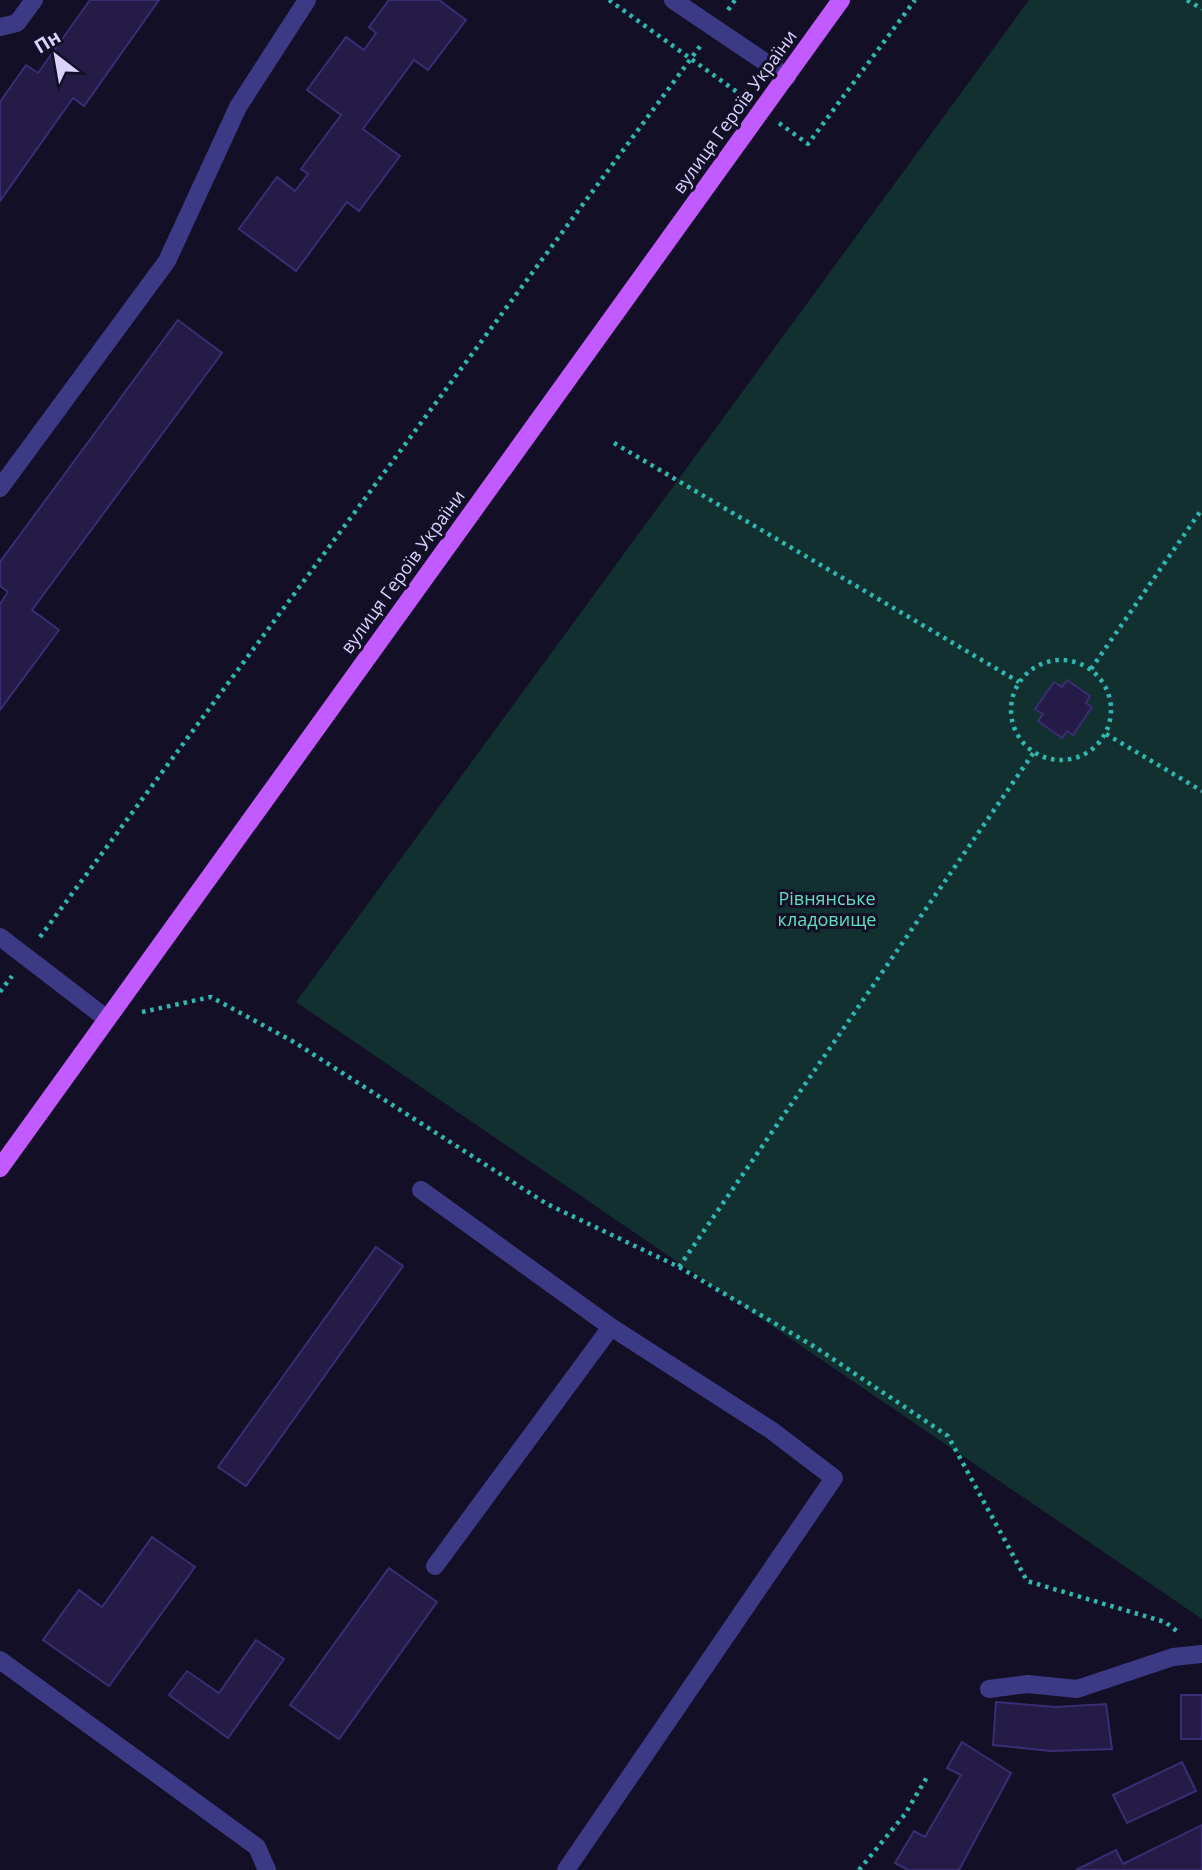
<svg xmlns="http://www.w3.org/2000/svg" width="1202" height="1870" viewBox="0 0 1202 1870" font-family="'Open Sans',sans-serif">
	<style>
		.green { fill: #12302f }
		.building { fill: #241b47; stroke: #3b2d73; stroke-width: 2 }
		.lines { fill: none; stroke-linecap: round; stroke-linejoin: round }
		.path { stroke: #2fb8b0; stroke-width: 4.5; stroke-dasharray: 3.5 5; stroke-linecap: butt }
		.minor { stroke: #3d3a85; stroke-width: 18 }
		.major { stroke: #c25bff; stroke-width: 18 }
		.labels { text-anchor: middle; stroke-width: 6; stroke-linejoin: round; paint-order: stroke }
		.street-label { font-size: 18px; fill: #d9d4ff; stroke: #130f26 }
		.park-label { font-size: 18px; fill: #5fe0c0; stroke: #130f26 }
	</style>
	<rect width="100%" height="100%" fill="#130f26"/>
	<polygon class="green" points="1029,0 1202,0 1202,1619 296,1002"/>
	<g class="building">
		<polygon points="90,0 159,0 84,106 73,98 0,201 0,102 26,65 38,73"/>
		<polygon points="389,0 439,0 466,20 428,70 414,60 363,129 400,156 359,211 347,202 296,271 239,229 277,177 295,191 308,174 301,169 341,115 307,90 346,37 364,50 376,33 369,27"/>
		<polygon points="178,320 222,353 32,610 59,630 0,710 0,604 8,592 0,586 0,562"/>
		<polygon points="1067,680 1090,696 1086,703 1092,707 1073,735 1067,731 1062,738 1038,721 1043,714 1035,709 1054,682 1062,687"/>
		<polygon points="376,1247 403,1266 246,1486 218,1467"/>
		<polygon points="152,1537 195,1567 109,1686 43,1640 79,1590 102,1607"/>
		<polygon points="389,1568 437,1602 339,1739 290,1705"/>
		<polygon points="256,1640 284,1659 228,1738 169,1695 187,1671 219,1693"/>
		<rect x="1181" y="1695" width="21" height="44"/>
		<polygon points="996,1702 1056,1707 1106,1704 1112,1749 1051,1751 993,1745"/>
		<polygon points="962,1742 1011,1773 959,1870 908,1870 895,1863 914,1831 925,1837 961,1775 947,1768"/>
		<polygon points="1182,1762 1196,1791 1127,1823 1113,1795"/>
		<polygon points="1202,1825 1202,1870 1076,1870 1116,1850 1123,1864"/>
	</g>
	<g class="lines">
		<g class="path">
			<polyline points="609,0 744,97"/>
			<polyline points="1187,0 1202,9"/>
			<polyline points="728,10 735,0"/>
			<polyline points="779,123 808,144 915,0"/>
			<polyline points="614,443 1019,682"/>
			<circle cx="1061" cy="710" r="50"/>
			<polyline points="1091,669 1202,509"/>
			<polyline points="1106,734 1202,791"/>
			<polyline points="40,937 701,45"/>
			<polyline points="0,992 12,976"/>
			<polyline points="142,1012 211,997 294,1042 547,1204 679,1267 815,1347 948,1436 1027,1581 1165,1622 1178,1632"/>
			<polyline points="679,1267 1034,752"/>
			<polyline points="859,1870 905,1814 927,1777"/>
		</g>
		<g class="minor">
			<polyline points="673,0 787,77"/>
			<polyline points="0,27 17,23 34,0"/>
			<polyline points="0,488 167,261 238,107 307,0"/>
			<polyline points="0,937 107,1019"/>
			<polyline points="421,1190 611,1327 771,1430 834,1478 566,1870"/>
			<polyline points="435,1566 611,1327"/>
			<polyline points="0,1660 257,1847 267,1870"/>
			<polyline points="989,1689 1028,1684 1077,1689 1173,1657 1202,1654"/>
		</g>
		<polyline class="major" points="0,1168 841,0"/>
	</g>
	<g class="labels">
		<g class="street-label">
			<text transform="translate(735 112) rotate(-54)" y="6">вулиця Героїв України</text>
			<text transform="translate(403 572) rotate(-54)" y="6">вулиця Героїв України</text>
		</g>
		<g class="park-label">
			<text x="827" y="905">Рівнянське<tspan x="827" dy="21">кладовище</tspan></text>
		</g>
	</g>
	<g transform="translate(56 56) rotate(329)" stroke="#130f26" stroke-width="5" paint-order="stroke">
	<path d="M0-5L12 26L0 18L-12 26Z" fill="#d9d4ff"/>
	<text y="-10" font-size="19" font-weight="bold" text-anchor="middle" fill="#d9d4ff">Пн</text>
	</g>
</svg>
